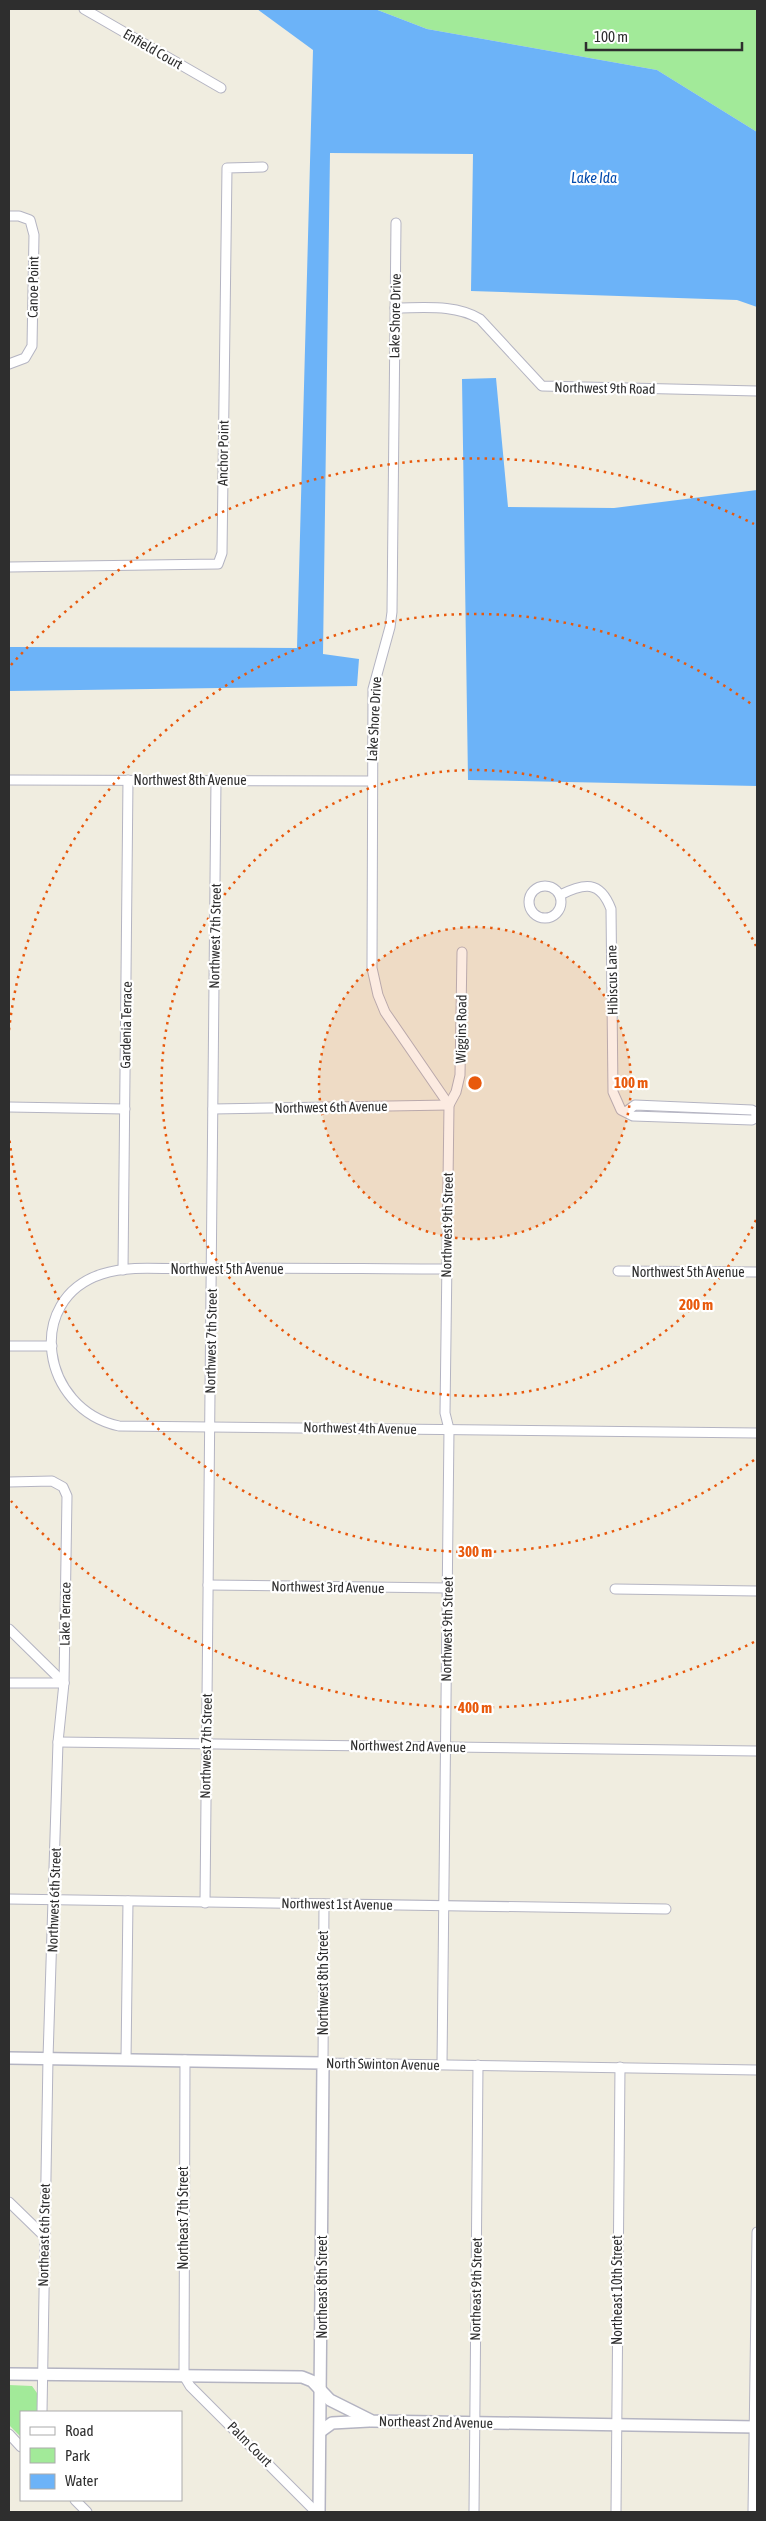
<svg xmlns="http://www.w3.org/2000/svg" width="766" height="2521" viewBox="0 0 766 2521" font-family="'Asap Condensed',sans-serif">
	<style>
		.green { fill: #a2ea99 }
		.water { fill: #6cb3f8 }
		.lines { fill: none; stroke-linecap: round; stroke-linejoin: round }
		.minor-casing { stroke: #b4b4c2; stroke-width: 11 }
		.tertiary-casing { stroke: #b4b4c2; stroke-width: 14 }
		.minor { stroke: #fff; stroke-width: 9 }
		.tertiary { stroke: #fff; stroke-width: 11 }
		.ring { fill: none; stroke: #e8590c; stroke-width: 2.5; stroke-dasharray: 2.5 5 }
		.labels { text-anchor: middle; stroke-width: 4.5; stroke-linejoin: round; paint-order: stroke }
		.street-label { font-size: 14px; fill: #2e2e2e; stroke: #fff }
		.water-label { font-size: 15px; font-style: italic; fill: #034bad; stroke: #fff }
		.centre { fill: #e8590c; stroke: #fff; stroke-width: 2.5 }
		.ring-label { font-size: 15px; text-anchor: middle; font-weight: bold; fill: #e8590c; stroke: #fff; stroke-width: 4.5; stroke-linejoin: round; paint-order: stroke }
	</style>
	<rect width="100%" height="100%" fill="#f0ede0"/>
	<g class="green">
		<polygon points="375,9 757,9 757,132 657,70 427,29"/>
		<polygon points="9,2385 32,2386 37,2393 37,2412 21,2412 21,2437 9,2425"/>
	</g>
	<g class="water">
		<polygon points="257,9 375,9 427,29 657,70 757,132 757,307 737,300 471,291 473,154 330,153 323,654 359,659 357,686 9,691 9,647 297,648 313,50"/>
		<polygon points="496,378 508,507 614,508 757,490 757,786 468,780 462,379"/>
	</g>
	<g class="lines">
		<defs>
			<g id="minor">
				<polyline points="84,9 221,88"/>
				<polyline points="9,216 19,216 30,220 34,235 32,346 25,358 9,364"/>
				<polyline points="396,223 392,612 390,627 373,689 372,968 378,995 385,1012 449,1105"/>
				<path d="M 395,308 C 424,308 455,304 480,319 L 542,386 L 757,391"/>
				<polyline points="9,567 218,564 222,553 227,168 263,167"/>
				<polyline points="9,780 372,781"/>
				<circle cx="545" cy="902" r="16"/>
				<path d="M 560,895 C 584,883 600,880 611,909 L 613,1092 L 621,1110 L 633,1116 L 752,1120 L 757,1117"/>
				<polyline points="9,1107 125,1109"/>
				<polyline points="213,1109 449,1105"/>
				<polyline points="627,1111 635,1105 752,1110 757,1113"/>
				<path d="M 447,1269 C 361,1269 275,1267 189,1269 C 161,1269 129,1265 102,1274 C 24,1299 41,1409 119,1426 L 757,1433"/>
				<polyline points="123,1270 128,780"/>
				<polyline points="618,1271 757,1272"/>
				<polyline points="9,1346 52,1346"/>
				<polyline points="9,1482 52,1481 63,1487 67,1496 64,1683 58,1742 48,2058 42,2412"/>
				<polyline points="208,1585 447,1588"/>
				<polyline points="615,1589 757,1591"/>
				<polyline points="9,1629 64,1683"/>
				<polyline points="9,1683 64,1683"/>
				<polyline points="58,1742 757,1751"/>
				<polyline points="9,1899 666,1909"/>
				<polyline points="205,1903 216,780"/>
				<polyline points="324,1904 323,2063 757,2070"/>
				<polyline points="126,2060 128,1901"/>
				<polyline points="185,2060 184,2376 190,2386 316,2512"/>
				<polyline points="442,2064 449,1429 445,1413 449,1105 456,1092 460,1075 462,952"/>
				<polyline points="9,2202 44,2236"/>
				<polyline points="9,2434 21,2447"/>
				<polyline points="75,2500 87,2512"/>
				<polyline points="474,2512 478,2065"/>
				<polyline points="616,2512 620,2067"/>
				<polyline points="753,2512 757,2232"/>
			</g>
			<g id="tertiary">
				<polyline points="9,2058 323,2063 319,2512"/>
				<polyline points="9,2374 302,2377 312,2381 330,2400 372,2421 757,2427"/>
				<polyline points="321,2431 332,2423 369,2421"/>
			</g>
		</defs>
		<use href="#minor" class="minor-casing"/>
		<use href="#tertiary" class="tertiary-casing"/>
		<use href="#minor" class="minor"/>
		<use href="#tertiary" class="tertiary"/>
	</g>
	<circle cx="475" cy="1083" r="156" fill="#e8590c" fill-opacity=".12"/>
	<g class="ring">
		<circle cx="475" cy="1083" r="156"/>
		<path d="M756 1220A313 313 0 1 1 756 946"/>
		<path d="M754 1460A469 469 0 0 1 9 1136M9 1030A469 469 0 0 1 754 706"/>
		<path d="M754 1642A625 625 0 0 1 11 1501M11 665A625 625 0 0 1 754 524"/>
	</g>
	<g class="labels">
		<g class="street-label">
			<text transform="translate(153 49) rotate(30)" y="5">Enfield Court</text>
			<text transform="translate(33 287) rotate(-89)" y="5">Canoe Point</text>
			<text transform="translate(395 316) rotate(-89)" y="5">Lake Shore Drive</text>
			<text transform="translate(605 388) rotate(1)" y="5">Northwest 9th Road</text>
			<text transform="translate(223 453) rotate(-89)" y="5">Anchor Point</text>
			<text transform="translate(374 719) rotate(-87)" y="5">Lake Shore Drive</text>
			<text x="190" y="785">Northwest 8th Avenue</text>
			<text transform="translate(215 936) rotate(-89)" y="5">Northwest 7th Street</text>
			<text transform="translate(612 980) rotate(-91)" y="5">Hibiscus Lane</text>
			<text transform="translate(126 1025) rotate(-89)" y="5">Gardenia Terrace</text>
			<text transform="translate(461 1029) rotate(-89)" y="5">Wiggins Road</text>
			<text transform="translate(331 1107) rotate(-1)" y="5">Northwest 6th Avenue</text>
			<text transform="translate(447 1225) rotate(-89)" y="5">Northwest 9th Street</text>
			<text x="227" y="1274">Northwest 5th Avenue</text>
			<text x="688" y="1277">Northwest 5th Avenue</text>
			<text transform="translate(211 1341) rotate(-89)" y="5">Northwest 7th Street</text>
			<text transform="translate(360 1428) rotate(1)" y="5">Northwest 4th Avenue</text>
			<text transform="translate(328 1587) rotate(1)" y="5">Northwest 3rd Avenue</text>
			<text transform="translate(65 1614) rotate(-89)" y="5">Lake Terrace</text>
			<text transform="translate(447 1629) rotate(-89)" y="5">Northwest 9th Street</text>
			<text transform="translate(206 1746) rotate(-89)" y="5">Northwest 7th Street</text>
			<text transform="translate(408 1746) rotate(1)" y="5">Northwest 2nd Avenue</text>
			<text transform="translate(54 1900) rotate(-88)" y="5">Northwest 6th Street</text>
			<text transform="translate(337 1904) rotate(1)" y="5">Northwest 1st Avenue</text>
			<text transform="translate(323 1983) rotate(-90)" y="5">Northwest 8th Street</text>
			<text transform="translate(383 2064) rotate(1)" y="5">North Swinton Avenue</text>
			<text transform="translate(183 2218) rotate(-90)" y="5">Northeast 7th Street</text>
			<text transform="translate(44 2235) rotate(-89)" y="5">Northeast 6th Street</text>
			<text transform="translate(322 2287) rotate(-90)" y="5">Northeast 8th Street</text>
			<text transform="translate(476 2289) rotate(-89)" y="5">Northeast 9th Street</text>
			<text transform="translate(617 2290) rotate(-90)" y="5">Northeast 10th Street</text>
			<text transform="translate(436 2422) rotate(1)" y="5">Northeast 2nd Avenue</text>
			<text transform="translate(250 2444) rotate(45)" y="5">Palm Court</text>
		</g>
		<g class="water-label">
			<text x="594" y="183">Lake Ida</text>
		</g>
	</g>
	<circle cx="475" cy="1083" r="8" class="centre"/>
	<g class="ring-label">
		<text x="631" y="1088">100 m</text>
		<text x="696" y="1310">200 m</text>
		<text x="475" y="1557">300 m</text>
		<text x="475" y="1713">400 m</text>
	</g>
	<rect width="766" height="2521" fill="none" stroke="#2e2e2e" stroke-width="20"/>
	<rect x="20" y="2411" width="162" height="90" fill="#ffffff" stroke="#ababab"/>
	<rect x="30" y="2427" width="25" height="8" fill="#ffffff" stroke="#ababab"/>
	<text x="65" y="2436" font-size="15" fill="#2e2e2e">Road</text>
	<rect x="30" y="2448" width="25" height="15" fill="#a2ea99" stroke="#ababab"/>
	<text x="65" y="2461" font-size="15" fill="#2e2e2e">Park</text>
	<rect x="30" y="2474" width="25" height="15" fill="#6cb3f8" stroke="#ababab"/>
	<text x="65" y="2486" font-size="15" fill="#2e2e2e">Water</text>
	<path d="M586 42v8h156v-8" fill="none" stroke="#2e2e2e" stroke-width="2.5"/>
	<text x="594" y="42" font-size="15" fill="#2e2e2e" stroke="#ffffff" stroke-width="4" paint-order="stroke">100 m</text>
</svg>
